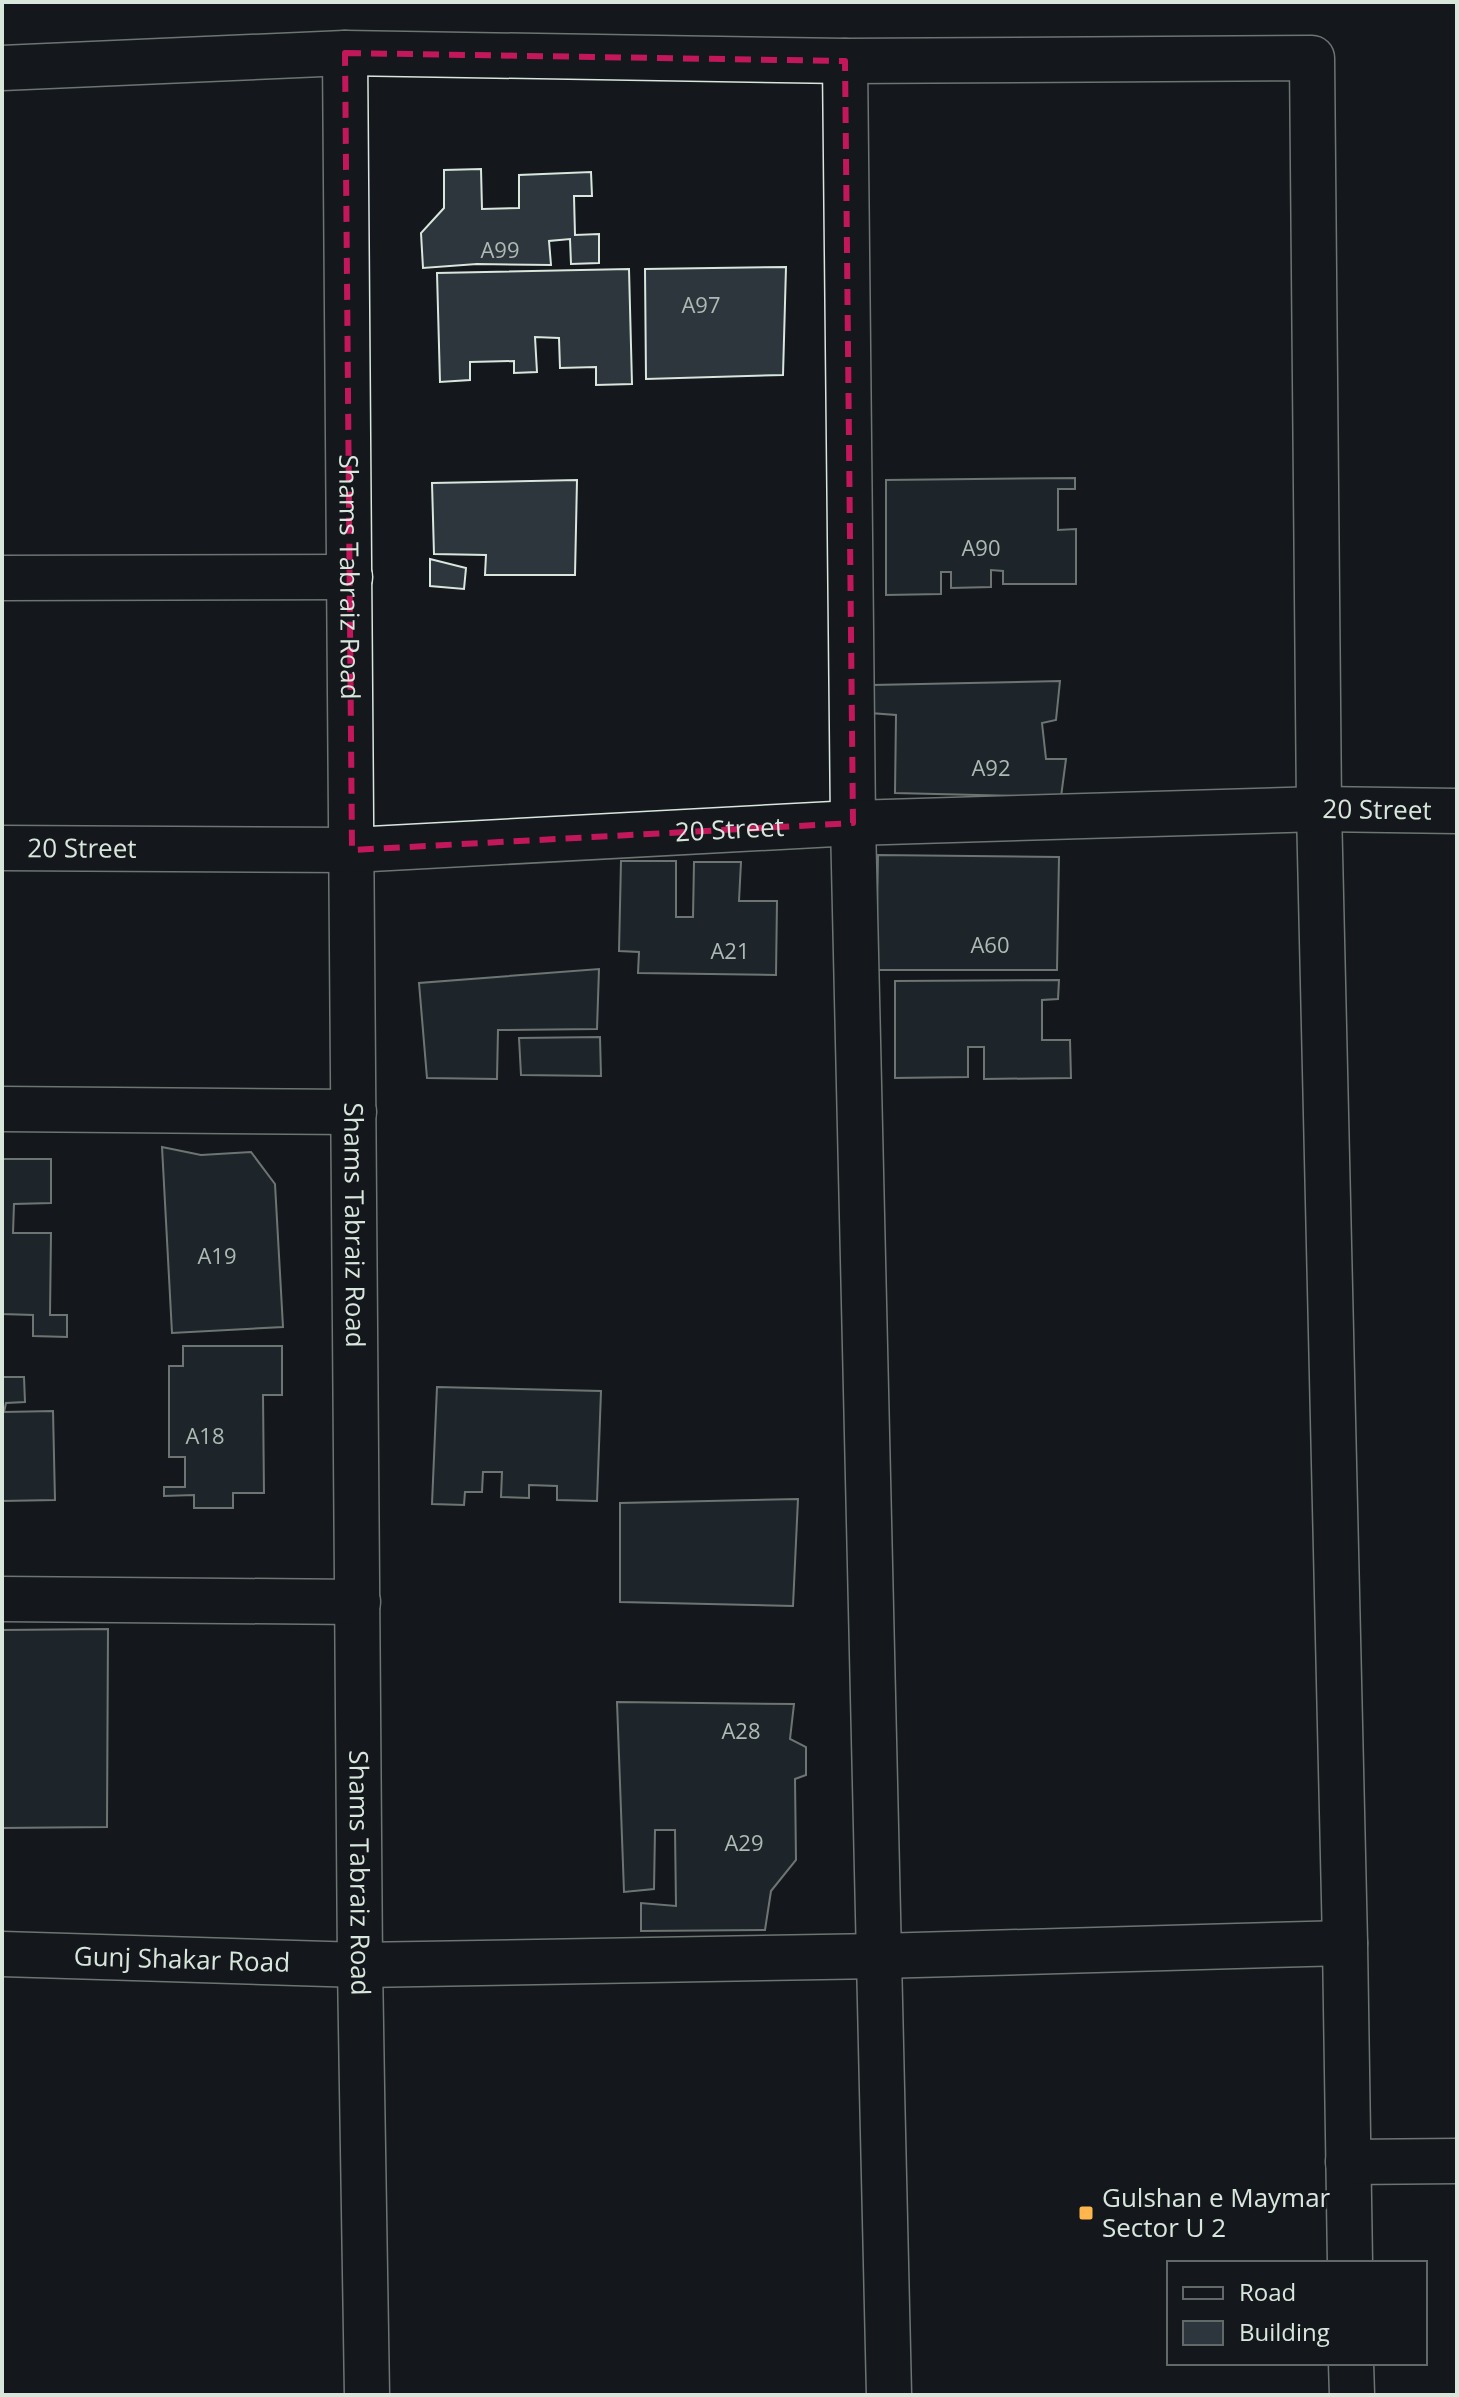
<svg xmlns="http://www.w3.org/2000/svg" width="1459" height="2397" viewBox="0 0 1459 2397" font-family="'Open Sans',sans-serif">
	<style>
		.building { fill: #2c363c; stroke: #d8e6dc; stroke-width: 2 }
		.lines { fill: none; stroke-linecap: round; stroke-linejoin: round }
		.minor-casing { stroke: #d8e6dc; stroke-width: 47 }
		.minor { stroke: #14181c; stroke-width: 44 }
		.marked { fill: none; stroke: #c2185b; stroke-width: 6; stroke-dasharray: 16 10; stroke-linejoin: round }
		.poi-dot { fill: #ffb74d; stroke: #14181c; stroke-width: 3 }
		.labels { text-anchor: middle; stroke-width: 6; stroke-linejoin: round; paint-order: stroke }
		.number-label { font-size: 22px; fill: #adbab4 }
		.street-label { font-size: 26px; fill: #d8e6dc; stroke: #14181c }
		.poi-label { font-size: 26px; fill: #d8e6dc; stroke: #14181c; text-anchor: start }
	</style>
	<rect width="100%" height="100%" fill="#14181c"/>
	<g class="building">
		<polygon points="481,169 482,209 519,208 519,175 591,172 592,196 574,196 575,235 599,234 599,263 571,264 570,239 549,241 551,265 477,264 423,268 421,233 444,208 444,170"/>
		<polygon points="786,267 783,375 646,379 645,269"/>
		<polygon points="629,269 632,384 596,385 596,367 560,368 559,338 535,337 537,372 514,373 514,361 470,362 470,380 440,382 437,273"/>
		<polygon points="1075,478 1075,489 1058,489 1058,530 1076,529 1076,584 1003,584 1003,571 991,570 991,587 951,588 951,572 941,572 941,594 886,595 886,480"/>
		<polygon points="577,480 575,575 485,575 486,555 434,554 432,483"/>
		<polygon points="430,559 466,568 464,589 430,586"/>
		<polygon points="1060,681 1056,720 1042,723 1046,759 1066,759 1061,797 895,793 896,715 870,713 872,685"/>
		<polygon points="878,855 1059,857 1057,970 876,970"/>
		<polygon points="621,861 676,861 676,917 693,917 694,862 741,862 739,901 777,901 776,975 638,973 639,952 619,951"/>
		<polygon points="599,969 597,1029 498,1030 497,1079 427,1078 419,983"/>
		<polygon points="1059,980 1058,999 1042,1000 1042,1040 1070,1040 1071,1078 984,1079 984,1047 968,1047 968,1077 895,1078 895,981"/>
		<polygon points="600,1037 601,1076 521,1075 519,1038"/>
		<polygon points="162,1147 201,1155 251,1152 275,1184 283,1327 172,1333"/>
		<polygon points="2,1159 51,1159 51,1203 14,1204 13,1233 51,1233 50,1315 67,1315 67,1337 33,1336 33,1315 2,1314"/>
		<polygon points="183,1346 282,1346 282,1395 263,1395 264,1493 233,1493 233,1508 194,1508 194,1495 164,1496 164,1487 185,1487 185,1457 169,1457 169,1366 183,1366"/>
		<polygon points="2,1377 24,1377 25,1402 6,1403 4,1412 53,1411 55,1500 2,1501"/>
		<polygon points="437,1387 601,1391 597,1501 557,1500 557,1486 529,1485 529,1498 501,1497 502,1472 483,1472 482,1492 465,1492 464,1505 432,1504"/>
		<polygon points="798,1499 793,1606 620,1602 620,1503"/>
		<polygon points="108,1629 107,1827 2,1828 2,1630"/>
		<polygon points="617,1702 794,1704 790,1739 806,1747 806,1775 795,1779 796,1860 771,1891 765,1930 641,1931 641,1903 676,1906 675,1830 655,1830 654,1889 624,1892"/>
	</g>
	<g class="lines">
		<defs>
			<g id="minor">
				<path id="s1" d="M 345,53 L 360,1965 L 367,2395"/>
				<polyline points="845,61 853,823 889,2395"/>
				<polyline points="2,68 345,53 845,61 1312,58 1319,809 1345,1943 1350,2263"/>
				<polyline points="2,578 350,577"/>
				<path id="s2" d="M 2,848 L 352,850 L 853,823 L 1319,809 L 1457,811"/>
				<polyline points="2,1109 354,1112"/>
				<polyline points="2,1599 358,1602"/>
				<path id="s3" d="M 2,1954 L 360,1965 L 879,1956 L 1345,1943"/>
				<polyline points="1348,2162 1457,2161"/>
				<polyline points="1351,2363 1352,2395"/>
			</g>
		</defs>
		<use href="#minor" class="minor-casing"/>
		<use href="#minor" class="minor"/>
	</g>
	<path d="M0 0H1459V2397H0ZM 345,53 L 845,61 L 853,823 L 352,850 Z" fill="#14181c" fill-opacity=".55" fill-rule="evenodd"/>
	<path class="marked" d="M 345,53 L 845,61 L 853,823 L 352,850 Z"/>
	<rect class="poi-dot" x="1078" y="2205" width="16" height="16" rx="4"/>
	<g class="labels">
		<g class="number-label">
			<text x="500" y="258">A99</text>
			<text x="701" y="313">A97</text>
			<text x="981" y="556">A90</text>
			<text x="991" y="776">A92</text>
			<text x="990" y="953">A60</text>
			<text x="730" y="959">A21</text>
			<text x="217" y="1264">A19</text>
			<text x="205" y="1444">A18</text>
			<text x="741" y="1739">A28</text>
			<text x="744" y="1851">A29</text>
		</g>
		<g class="street-label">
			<text dy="9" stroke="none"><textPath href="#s1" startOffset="524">Shams Tabraiz Road</textPath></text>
			<text dy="9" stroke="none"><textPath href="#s2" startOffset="1376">20 Street</textPath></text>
			<text dy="9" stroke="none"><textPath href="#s2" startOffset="728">20 Street</textPath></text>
			<text dy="9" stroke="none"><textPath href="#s2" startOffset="80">20 Street</textPath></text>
			<text dy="9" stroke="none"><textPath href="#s1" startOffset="1172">Shams Tabraiz Road</textPath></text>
			<text dy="9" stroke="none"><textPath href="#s1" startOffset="1820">Shams Tabraiz Road</textPath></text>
			<text dy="9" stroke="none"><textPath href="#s3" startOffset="180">Gunj Shakar Road</textPath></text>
		</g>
		<g class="poi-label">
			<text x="1102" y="2207">Gulshan e Maymar<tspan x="1102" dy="30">Sector U 2</tspan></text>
		</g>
	</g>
	<rect width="1459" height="2397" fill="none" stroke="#d8e6dc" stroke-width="8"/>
	<rect x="1167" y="2261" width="260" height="104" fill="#14181c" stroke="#626a69" stroke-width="2"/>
	<rect x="1183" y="2287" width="40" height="12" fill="#14181c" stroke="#626a69" stroke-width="2"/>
	<text x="1239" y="2301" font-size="24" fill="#d8e6dc">Road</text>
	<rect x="1183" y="2321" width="40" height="24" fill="#2c363c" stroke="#626a69" stroke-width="2"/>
	<text x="1239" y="2341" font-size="24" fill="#d8e6dc">Building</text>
</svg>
